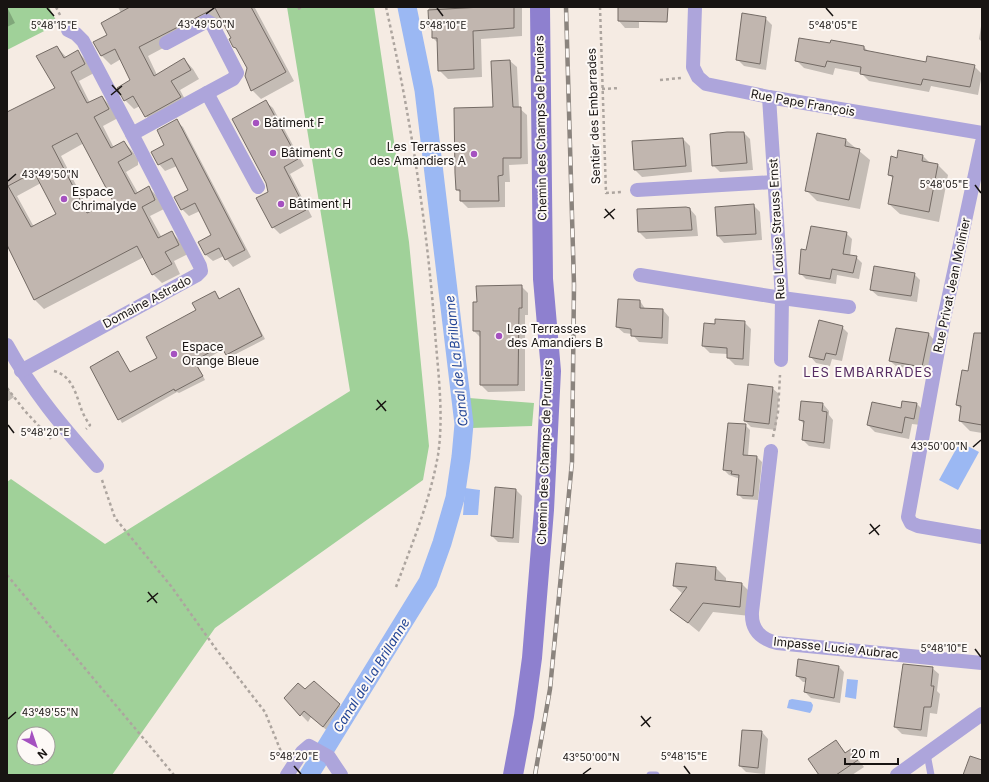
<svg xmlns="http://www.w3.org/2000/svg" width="989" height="782" viewBox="0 0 989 782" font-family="Inter,sans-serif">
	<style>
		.green { fill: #a0d199; fill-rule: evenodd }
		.water { fill: #9bb8f3 }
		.shadow { fill: #0003; fill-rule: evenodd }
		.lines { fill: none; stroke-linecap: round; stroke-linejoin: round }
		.canal { stroke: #9bb8f3; stroke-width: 19 }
		.building { fill: #c1b6af; stroke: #746b65; fill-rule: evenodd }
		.path { stroke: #ada59f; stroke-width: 2.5; stroke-dasharray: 3 3; stroke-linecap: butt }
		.lane { stroke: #ada5db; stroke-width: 7 }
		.street { stroke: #ada5db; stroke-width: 14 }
		.secondary { stroke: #8e80cf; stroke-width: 20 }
		.rail-casing { stroke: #8b847e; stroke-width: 4.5 }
		.rail { stroke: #fdf9f6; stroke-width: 3; stroke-dasharray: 9; stroke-linecap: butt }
		.ticks { fill: none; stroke: #181412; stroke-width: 1.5 }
		.poi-dot { fill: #a551c0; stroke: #fdf9f6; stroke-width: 1.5 }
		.labels { text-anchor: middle; stroke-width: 4; stroke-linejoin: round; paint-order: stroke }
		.street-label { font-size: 12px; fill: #181412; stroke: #fdf9f6 }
		.poi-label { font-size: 12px; fill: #181412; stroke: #fdf9f6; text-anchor: start }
		.water-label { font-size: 13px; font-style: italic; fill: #214496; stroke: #fdf9f6 }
		.neighbourhood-label { font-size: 13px; letter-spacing: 1px; fill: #552c62; stroke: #fdf9f6 }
		.ticks-label { font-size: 10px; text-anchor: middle; fill: #181412; stroke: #fdf9f6; stroke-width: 4; stroke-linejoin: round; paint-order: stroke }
	</style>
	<rect width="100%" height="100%" fill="#f5ebe3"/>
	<g class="green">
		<polygon points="7,7 49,7 58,24 7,50"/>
		<path d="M 287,7 L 374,7 L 409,242 L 429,446 L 423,480 L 215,628 L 112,775 L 7,775 L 7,482 L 11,479 L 105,544 L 350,391 ZM 24,734 L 48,734 L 48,758 L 24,758 Z"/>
		<polygon points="469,398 534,403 532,426 471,428"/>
	</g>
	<g class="water">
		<polygon points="960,442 979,452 958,490 939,480"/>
		<polygon points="465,488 480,490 478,515 463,515"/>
		<polygon points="847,679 858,680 856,699 845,697"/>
		<polygon points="792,699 811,702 813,705 812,710 810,713 787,708 789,700"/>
	</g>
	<g class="shadow">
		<polygon points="7,7 15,23 7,27"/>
		<polygon points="118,7 257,7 255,8 294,81 261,99 252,90 248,68 240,52 234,46 233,38 223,19 212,22 148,56 157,75 184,59 193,69 199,79 180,90 189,107 155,126 146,116 140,106 134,109 125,100 131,81 121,59 111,65 101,55 108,36 121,13"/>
		<polygon points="429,7 522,7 522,36 481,39 482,77 448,79 439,70 438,43 433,38 433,31 430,28"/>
		<polygon points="619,7 639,7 639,28 625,28 619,21"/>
		<polygon points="765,18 772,25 766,70 744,66 737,59"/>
		<polygon points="982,20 982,42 979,39"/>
		<polygon points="831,45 864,47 869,52 927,63 974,66 982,74 978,95 931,86 929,92 869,81 861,73 835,68 833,75 804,68 796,60"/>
		<path d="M 57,47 L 67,58 L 78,52 L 87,61 L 94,73 L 79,81 L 90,103 L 102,97 L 111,106 L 118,118 L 103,126 L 114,148 L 124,142 L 133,152 L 138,160 L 138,165 L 126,172 L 138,193 L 148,187 L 158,197 L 164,209 L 150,216 L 162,238 L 172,233 L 181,242 L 188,254 L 174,261 L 180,274 L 162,283 L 153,274 L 144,257 L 44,309 L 34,299 L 7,245 L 7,113 L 56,88 ZM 84,143 L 115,202 L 90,212 L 61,156 ZM 41,183 L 58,214 L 34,227 L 17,196 Z"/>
		<polygon points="510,61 517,67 519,108 527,115 528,164 509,165 510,182 505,182 505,207 468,208 461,201 461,193 457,190 455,109 495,108 492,62"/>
		<polygon points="266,102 273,108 304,166 290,174 312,217 280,234 273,227 269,192"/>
		<polygon points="176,121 183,127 251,257 233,267 224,256 213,261 206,255 199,242 212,236 200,211 189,216 182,209 176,197 190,190 177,166 165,171 159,164"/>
		<polygon points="744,133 750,139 753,170 720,172 713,165"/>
		<polygon points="683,139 690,146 692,172 642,177 635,170 633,142"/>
		<polygon points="846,140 870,160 860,209 817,201 806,190"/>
		<polygon points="923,156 931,164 938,165 948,175 939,222 900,214 889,204 894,179 889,175 898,159"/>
		<polygon points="753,205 760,212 762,240 724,243 718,236 716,208"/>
		<polygon points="690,209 696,216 698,236 646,239 639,232"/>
		<polygon points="846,233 852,239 850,256 856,257 862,263 859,279 837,275 836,284 806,279 800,273 807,251"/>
		<polygon points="914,274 920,280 917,302 878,296 871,290"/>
		<polygon points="521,286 528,293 528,315 525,315 525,391 488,392 481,385 481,338 474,331 478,303"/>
		<polygon points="239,290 265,339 230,357 224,349 197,364 205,380 179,393 177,392 122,423 91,367 118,353 131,373 158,359 197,311 215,292 220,299"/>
		<polygon points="640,301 646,310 663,310 669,317 668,344 639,342 632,334 624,333 617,327"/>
		<polygon points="744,322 751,329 749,366 735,365 728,358 728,354 710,353 703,346 705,324"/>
		<polygon points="842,327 848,333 842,361 832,359 830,366 816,363 810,356"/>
		<polygon points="929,334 934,340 927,372 896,366 890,361"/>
		<polygon points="982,359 982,433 970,431 960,421 962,410 957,405 969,372"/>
		<polygon points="7,387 14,397 7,402"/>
		<polygon points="772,388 779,394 776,430 751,427 745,421"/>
		<polygon points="823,404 829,411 829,415 833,420 830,449 809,446 803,440 804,424 800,420"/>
		<polygon points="917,404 924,411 921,425 912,424 909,439 875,432 868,425 901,409"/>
		<polygon points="745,425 750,430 748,456 757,457 762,462 758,500 743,499 738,494 740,479 729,475 724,470"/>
		<polygon points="496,488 516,490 522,496 519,543 498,542 492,536"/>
		<polygon points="716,568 726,578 726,582 742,584 752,594 750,616 713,612 699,632 672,610 683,594 674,586"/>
		<polygon points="839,667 844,672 840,703 811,698 805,692 806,682 803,682 797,676"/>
		<polygon points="932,668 939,674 937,691 940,694 937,714 930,713 927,737 902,734 895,727"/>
		<polygon points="306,690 339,705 346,712 330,733 311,717 308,722 285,698"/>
		<polygon points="762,732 768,739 765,774 746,772 740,766"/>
		<polygon points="836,741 846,753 851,751 864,767 852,775 820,775"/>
	</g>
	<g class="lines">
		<polyline class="canal" points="309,775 428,582 442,543 455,498 461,457 464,424 424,90 407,7"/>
	</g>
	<g class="building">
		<polygon points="130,7 251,7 286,72 251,91 245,76 247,68 236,48 233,47 229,39 231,38 215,8 139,47 154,76 184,58 191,70 171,81 181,97 145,117 133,96 124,101 117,88 130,80 115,49 101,56 93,42 107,35 101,23"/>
		<polygon points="482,7 514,7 514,28 473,31 474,69 438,71 437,38 432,38 432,28 429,28 428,10"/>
		<polygon points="618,7 668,7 667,22 618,21"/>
		<polygon points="742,13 766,17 760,64 736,60"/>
		<polygon points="799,38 830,43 831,40 864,46 864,50 926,62 927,56 975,65 970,87 923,79 921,85 860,74 861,67 827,61 825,67 795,61"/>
		<path d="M 57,46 L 64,58 L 78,50 L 85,64 L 71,72 L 79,88 L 87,103 L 102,96 L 109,109 L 94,117 L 111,148 L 124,141 L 132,154 L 118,162 L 135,194 L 149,186 L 155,200 L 142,207 L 158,238 L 172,231 L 179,245 L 165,252 L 172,264 L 152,275 L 137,246 L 34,300 L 7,245 L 7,112 L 55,88 L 36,56 ZM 77,133 L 113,201 L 87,213 L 52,146 ZM 34,172 L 56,214 L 31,227 L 8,186 Z"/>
		<polygon points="510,60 513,107 521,107 521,158 503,158 503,175 498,176 499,201 460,201 460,190 456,190 455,173 454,108 493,107 491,61"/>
		<polygon points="266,100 298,159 284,167 306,210 272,228 256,198 268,192 266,183 232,119"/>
		<polygon points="177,119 245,250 225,260 219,248 205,255 198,242 211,235 195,203 181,210 174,197 188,190 172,158 158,165 151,152 164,145 157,130"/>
		<polygon points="727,132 744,132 747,163 712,166 710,134"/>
		<polygon points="817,133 846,139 845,146 860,149 849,200 805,191"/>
		<polygon points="683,138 686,166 634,170 632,141"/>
		<polygon points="898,150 923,155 922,161 938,164 929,212 888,204 893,176 888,175 891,156 897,158"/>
		<polygon points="754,204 756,234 717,236 715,207"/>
		<polygon points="686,207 690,208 692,230 638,232 637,209"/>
		<polygon points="811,226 847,232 843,254 857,256 853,273 832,269 830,279 799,274 801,249 806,250"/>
		<polygon points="874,266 915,273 911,296 870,290"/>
		<polygon points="522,285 522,308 519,308 518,385 480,385 480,331 473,331 473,302 477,302 476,286"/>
		<polygon points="239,288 262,336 226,355 221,346 194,361 203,376 175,391 174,389 118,420 90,367 118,351 130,372 157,358 146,337 196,310 192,303 215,291 219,299"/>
		<polygon points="618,299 640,300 640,308 663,309 662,338 631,336 631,329 616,327"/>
		<polygon points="715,319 745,321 743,359 727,358 727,348 702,346 704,323 715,324"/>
		<polygon points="819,320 843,326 836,355 826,353 824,360 809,357"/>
		<polygon points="896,328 929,333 922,367 889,361"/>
		<polygon points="974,333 982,333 982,425 959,421 961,406 956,405 962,370 968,371"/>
		<polygon points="748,384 773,387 769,424 744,421"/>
		<polygon points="801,401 823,403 822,411 827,412 824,443 802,440 804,421 799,420"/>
		<polygon points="902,401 917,403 914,419 905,417 902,433 867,425 872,402 901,408"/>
		<polygon points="728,423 746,424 743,455 757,456 753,496 737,495 739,475 731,474 732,471 723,470"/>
		<polygon points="495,487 516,489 513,538 491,536"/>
		<polygon points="676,563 716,567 715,580 742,583 740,607 703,603 688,623 670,610 687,587 673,586"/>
		<polygon points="798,659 839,666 834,698 804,692 806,678 796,676"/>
		<polygon points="903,664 933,667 931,686 934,686 931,707 924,707 921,730 894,727"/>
		<polygon points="314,681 340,704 323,727 304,711 300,716 284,698 298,683 305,689"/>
		<polygon points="742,730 762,731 758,768 739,766"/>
		<polygon points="836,740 845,753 851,749 858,760 836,775 819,775 808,759"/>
		<polygon points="970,756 982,760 982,775 963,775"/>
	</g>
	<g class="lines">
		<g class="path">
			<polyline points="56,7 61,17"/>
			<path d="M 386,7 C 410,114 427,223 435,332 C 438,372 444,415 438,455 C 430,501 412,544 396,587"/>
			<polyline points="600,7 606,193 622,192"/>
			<polyline points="298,9 302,7"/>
			<polyline points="660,80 681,78"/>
			<polyline points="602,89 620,88"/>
			<path d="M 54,371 C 73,376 76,395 82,411 C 84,416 87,421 90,425 L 86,429"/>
			<polyline points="7,388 25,411 51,439"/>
			<polyline points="773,437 778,412 780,375"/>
			<polyline points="102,480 115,518 171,586 216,649 265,712 282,754"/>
			<polyline points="7,575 174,775"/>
		</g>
		<g class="lane">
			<polyline points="927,754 931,775"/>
			<polyline points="650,775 656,775"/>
		</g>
		<g class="street">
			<polyline points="695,7 693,67 698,77 706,84 769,97 982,133"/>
			<polyline points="68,30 76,34 83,41 132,134"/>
			<polyline points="166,43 207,21 212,24 237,73 233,79 207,93"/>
			<polyline points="769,97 782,298 781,360"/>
			<polyline points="982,142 943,323 908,517 911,523 918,526 982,537"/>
			<polyline points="637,190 774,182"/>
			<polyline points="640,275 782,298 849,307"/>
			<path d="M 7,345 C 32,391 63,427 97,466"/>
			<polyline points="21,371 197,275 201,271 200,266 132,134 207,93 258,187"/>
			<path d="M 771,451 L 752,612 C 751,630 761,639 777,643 L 982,663"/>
			<polyline points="287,775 302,752 309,746 329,757 341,775"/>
			<polyline points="897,775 982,714"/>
		</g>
		<polyline class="secondary" points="513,775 524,716 532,658 544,510 551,371 543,279 540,7"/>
		<defs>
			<polyline id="rail" points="535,775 550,689 572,462 574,285 566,7"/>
		</defs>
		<use href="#rail" class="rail-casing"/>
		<use href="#rail" class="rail"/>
	</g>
	<path class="ticks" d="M 47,8 L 54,16M 437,8 L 443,16M 826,8 L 833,16M 206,14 L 214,8M 112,85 L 121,95M 111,95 L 122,86M 8,181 L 16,174M 975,185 L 981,193M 605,209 L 614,219M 604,218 L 615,209M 377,400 L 386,411M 376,410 L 386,401M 8,425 L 14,433M 973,447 L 981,440M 870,524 L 879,535M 869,534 L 880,525M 148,592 L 157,603M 147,602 L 158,593M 975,649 L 981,657M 641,716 L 650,727M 8,719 L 16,712M 641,726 L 651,717M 294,766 L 301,774M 684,766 L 690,774M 583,774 L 591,768"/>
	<g class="poi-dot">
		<circle cx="256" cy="123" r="4"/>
		<circle cx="273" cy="153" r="4"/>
		<circle cx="474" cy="154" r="4"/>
		<circle cx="64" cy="199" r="4"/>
		<circle cx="281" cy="204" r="4"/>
		<circle cx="499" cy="336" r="4"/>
		<circle cx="174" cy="354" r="4"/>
	</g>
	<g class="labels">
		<g class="street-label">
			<text transform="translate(803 103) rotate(10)" y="4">Rue Pape François</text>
			<text transform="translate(594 116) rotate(-92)" y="4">Sentier des Embarrades</text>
			<text transform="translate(541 128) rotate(-91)" y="4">Chemin des Champs de Pruniers</text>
			<text transform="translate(777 229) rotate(-93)" y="4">Rue Louise Strauss Ernst</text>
			<text transform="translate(952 285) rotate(-78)" y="4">Rue Privat Jean Molinier</text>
			<text transform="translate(147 302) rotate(-28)" y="4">Domaine Astrado</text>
			<text transform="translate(545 452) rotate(-88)" y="4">Chemin des Champs de Pruniers</text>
			<text transform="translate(836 648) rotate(6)" y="4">Impasse Lucie Aubrac</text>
		</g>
		<g class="poi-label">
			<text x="264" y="127">Bâtiment F</text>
			<text x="466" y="151" text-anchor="end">Les Terrasses<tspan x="466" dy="14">des Amandiers A</tspan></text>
			<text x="281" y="157">Bâtiment G</text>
			<text x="72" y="196">Espace<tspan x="72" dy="14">Chrimalyde</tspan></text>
			<text x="289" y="208">Bâtiment H</text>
			<text x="507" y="333">Les Terrasses<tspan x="507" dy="14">des Amandiers B</tspan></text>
			<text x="182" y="351">Espace<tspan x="182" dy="14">Orange Bleue</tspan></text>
		</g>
		<g class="water-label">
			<text transform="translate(456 361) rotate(-96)" y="5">Canal de La Brillanne</text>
			<text transform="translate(371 675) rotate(-58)" y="5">Canal de La Brillanne</text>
		</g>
		<g class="neighbourhood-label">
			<text x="868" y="377">LES EMBARRADES</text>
		</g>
	</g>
	<g class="ticks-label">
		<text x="206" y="28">43°49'50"N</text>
		<text x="54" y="29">5°48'15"E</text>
		<text x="443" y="29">5°48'10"E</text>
		<text x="833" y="29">5°48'05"E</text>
		<text x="50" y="178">43°49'50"N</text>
		<text x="944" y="188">5°48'05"E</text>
		<text x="45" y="436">5°48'20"E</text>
		<text x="939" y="450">43°50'00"N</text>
		<text x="944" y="652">5°48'10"E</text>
		<text x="50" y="716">43°49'55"N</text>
		<text x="294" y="760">5°48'20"E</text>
		<text x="684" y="760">5°48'15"E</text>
		<text x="591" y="761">43°50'00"N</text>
	</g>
	<rect width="989" height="782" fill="none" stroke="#181412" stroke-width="16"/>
	<g transform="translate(36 746) rotate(140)"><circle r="19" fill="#fdf9f6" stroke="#a19d9b"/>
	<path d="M0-3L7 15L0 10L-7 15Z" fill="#a551c0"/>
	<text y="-6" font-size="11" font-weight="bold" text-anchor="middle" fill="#181412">N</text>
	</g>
	<path d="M845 758v6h53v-6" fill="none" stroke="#181412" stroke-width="2"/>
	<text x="851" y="758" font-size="12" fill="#181412" stroke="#fdf9f6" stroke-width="3" paint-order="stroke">20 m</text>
</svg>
